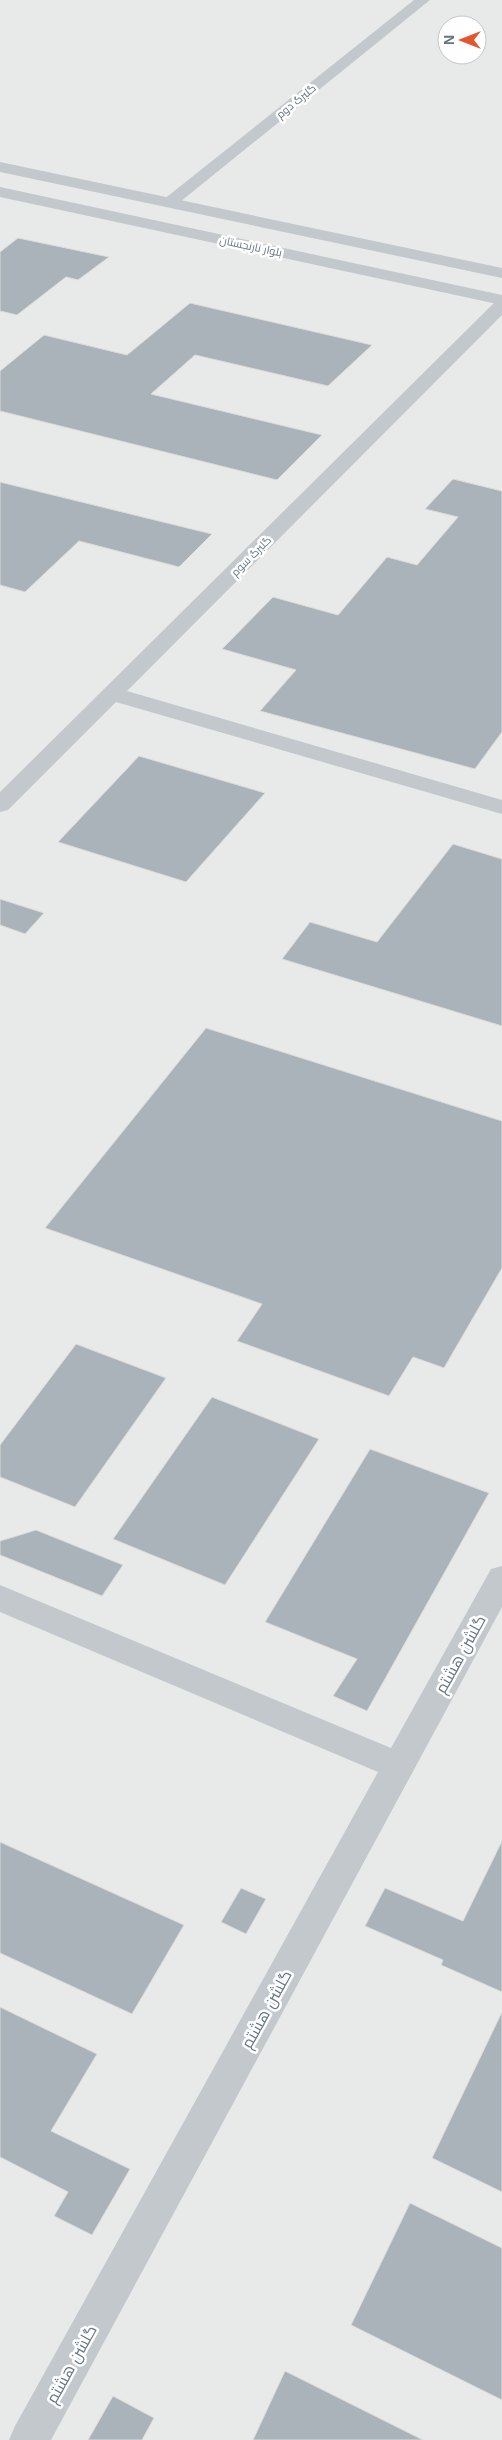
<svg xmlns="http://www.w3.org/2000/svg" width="502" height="2440" viewBox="0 0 502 2440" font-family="Helvetica,Cairo,sans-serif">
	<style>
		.built { fill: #e8e9e9; fill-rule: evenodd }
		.building { fill: #aab3b9; stroke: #dcdcda }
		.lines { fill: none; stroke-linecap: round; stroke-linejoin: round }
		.minor { fill: #c3c8cc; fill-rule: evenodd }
		.tertiary { fill: #c3c8cc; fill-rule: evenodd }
		.labels { text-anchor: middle; stroke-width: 5; stroke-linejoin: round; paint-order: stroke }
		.far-street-label { font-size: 11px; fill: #657683; stroke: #fff }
		.near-street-label { font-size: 16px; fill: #657683; stroke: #fff }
	</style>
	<rect width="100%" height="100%" fill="#fafaf8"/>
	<path class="built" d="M 0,0 L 502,0 L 502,2440 L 0,2440 ZM 447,25 L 477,25 L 477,55 L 447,55 Z"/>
	<g class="building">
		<polygon points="18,238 109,257 78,280 66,277 17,315 0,311 0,252"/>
		<polygon points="190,303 372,345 328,386 195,355 151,394 322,435 277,480 0,411 0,371 44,335 127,355"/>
		<polygon points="453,479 502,491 502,732 475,769 260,711 296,670 222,649 273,597 338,615 387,557 417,565 458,517 425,509"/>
		<polygon points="0,482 212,534 179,567 79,541 25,592 0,585"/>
		<polygon points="139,756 265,793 186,882 58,842"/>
		<polygon points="453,844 502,859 502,1026 282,959 310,922 377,942"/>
		<polygon points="0,899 44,913 25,934 0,925"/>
		<polygon points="206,1028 502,1121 502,1268 444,1368 413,1357 389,1396 237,1341 262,1304 45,1228"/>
		<polygon points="76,1344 166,1378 75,1507 0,1477 0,1445"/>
		<polygon points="212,1397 319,1439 225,1585 113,1539"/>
		<polygon points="370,1449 489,1493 367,1711 333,1696 357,1659 265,1622"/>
		<polygon points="36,1530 123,1565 102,1596 0,1555 0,1541"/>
		<polygon points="502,1841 502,1992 441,1965 443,1960 365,1926 385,1888 463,1921"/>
		<polygon points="0,1842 184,1925 132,2014 0,1953"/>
		<polygon points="241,1888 266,1899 246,1934 221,1922"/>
		<polygon points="0,2007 97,2054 51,2131 130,2169 92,2235 54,2216 68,2192 0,2157"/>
		<polygon points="502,2012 502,2192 432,2158"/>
		<polygon points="410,2203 502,2248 502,2400 351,2325"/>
		<polygon points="285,2371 423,2440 253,2440"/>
		<polygon points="113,2396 154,2418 142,2440 88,2440"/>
	</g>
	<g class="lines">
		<g class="minor">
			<polygon points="414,0 430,0 175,206 163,206 161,203 163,200"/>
			<polygon points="502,300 502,315 127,691 502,800 502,814 116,702 8,810 0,812 0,792 496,301"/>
			<polygon points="502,1566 502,1607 51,2440 9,2440 15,2426 378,1772 0,1612 0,1585 391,1748 491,1569"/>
		</g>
		<g class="tertiary">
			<polygon points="0,162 502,268 502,278 0,172"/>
			<polygon points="0,187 502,295 502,305 0,197"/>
		</g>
	</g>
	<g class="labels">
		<g class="far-street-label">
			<text transform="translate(296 101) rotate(-39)" y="4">گلبرگ دوم</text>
			<text transform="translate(251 246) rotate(12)" y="4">بلوار نارنجستان</text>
			<text transform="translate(251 556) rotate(-45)" y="4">گلبرگ سوم</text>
		</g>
		<g class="near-street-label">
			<text transform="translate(460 1654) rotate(-61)" y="6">گلشن هشتم</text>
			<text transform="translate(266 2009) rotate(-61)" y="6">گلشن هشتم</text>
			<text transform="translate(71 2364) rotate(-61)" y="6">گلشن هشتم</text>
		</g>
	</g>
	<g transform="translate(462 40) rotate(270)"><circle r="24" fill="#ffffff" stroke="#c1c8cd"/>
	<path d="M0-4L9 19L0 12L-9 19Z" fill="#e4572e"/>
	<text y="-8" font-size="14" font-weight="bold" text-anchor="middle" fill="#657683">N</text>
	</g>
</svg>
